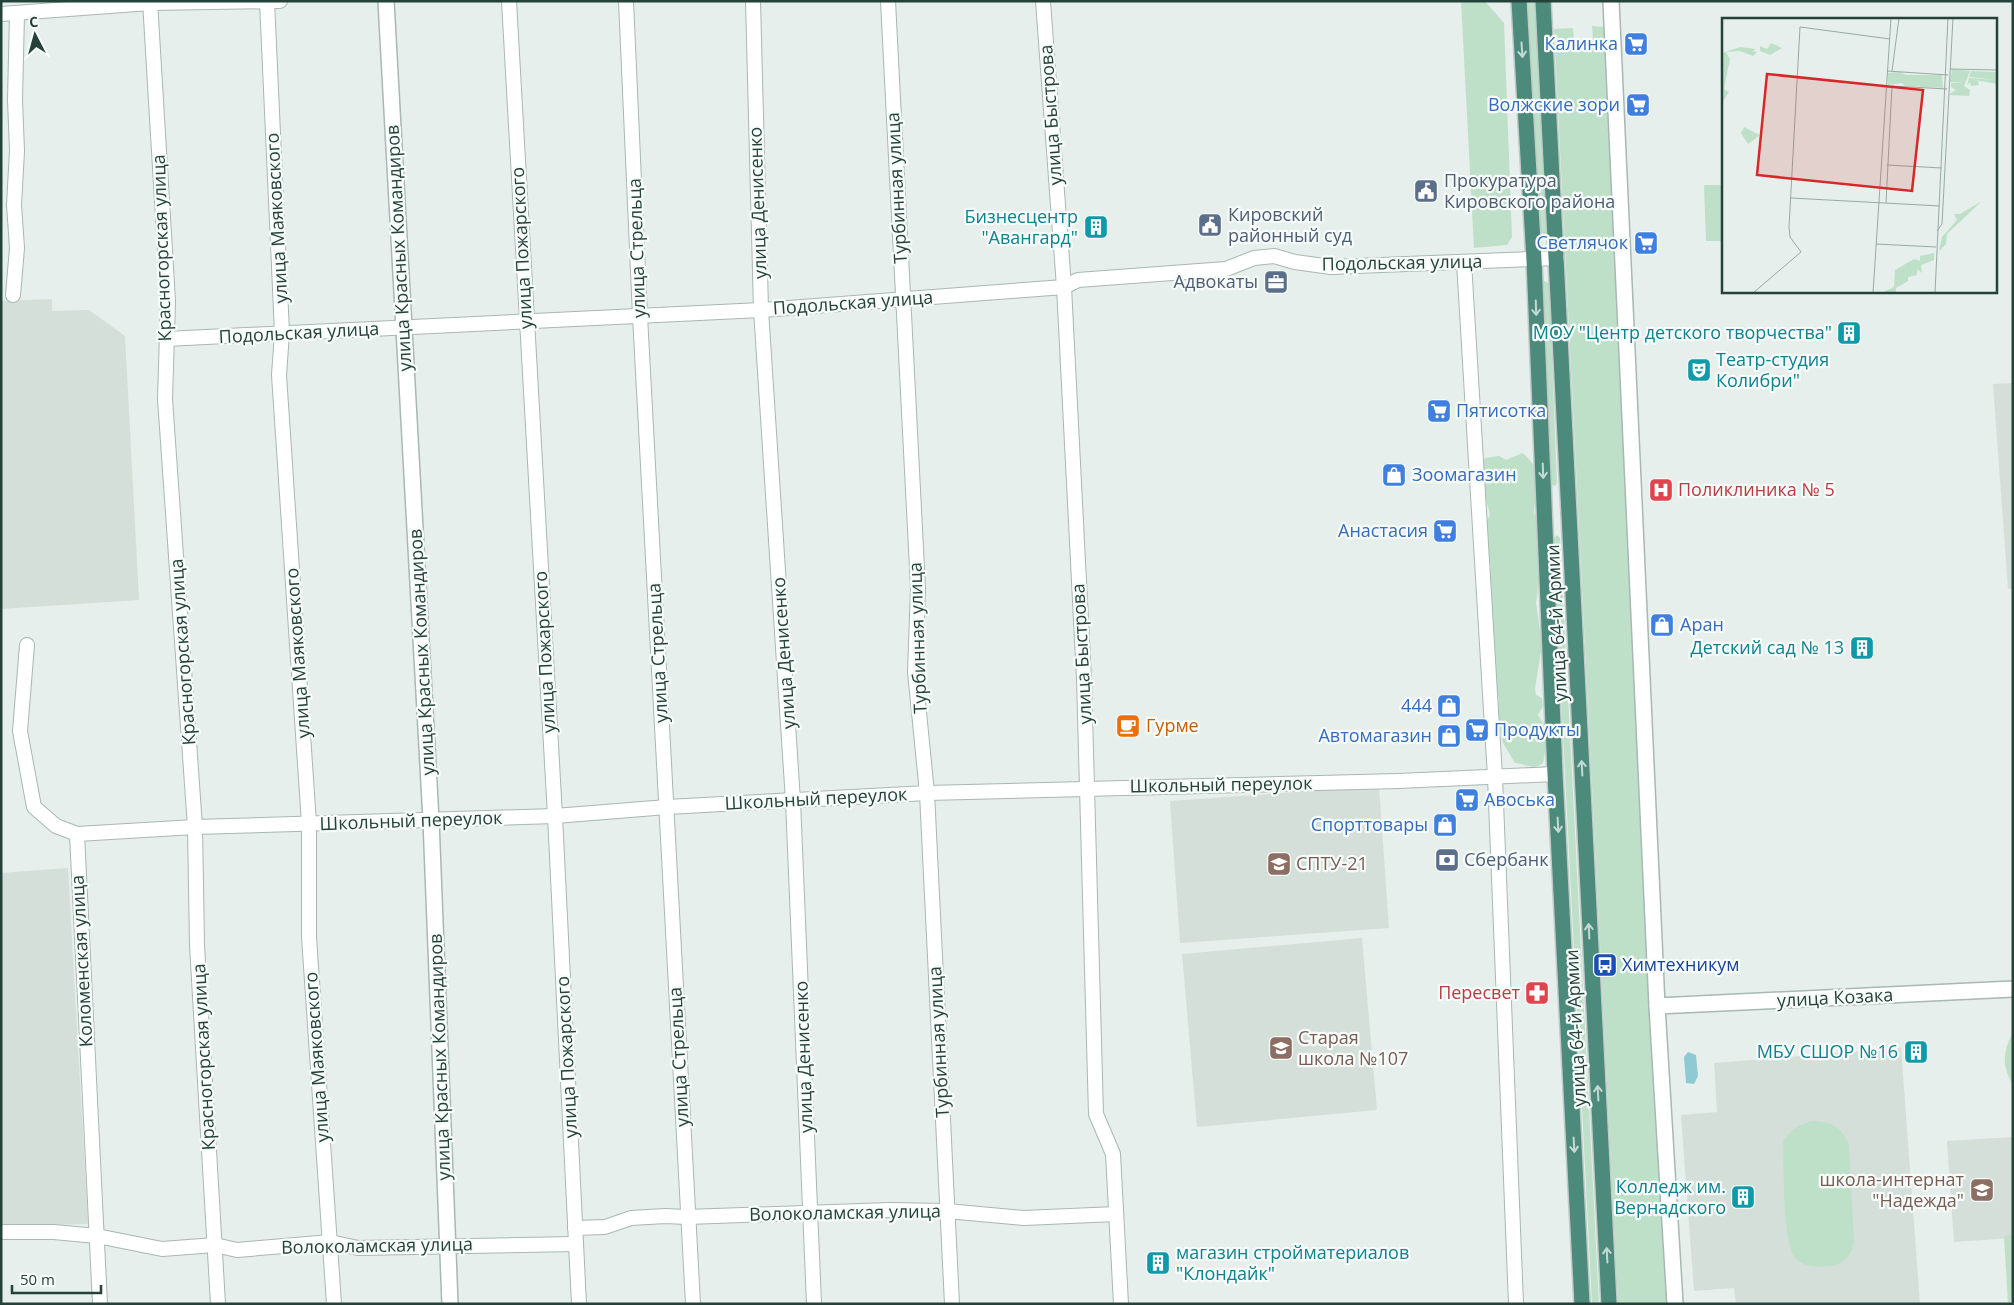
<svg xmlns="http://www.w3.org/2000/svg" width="2014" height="1305" viewBox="0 0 2014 1305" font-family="'Open Sans',sans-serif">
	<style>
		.built { fill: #d4dfda }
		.green { fill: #bfe0c8 }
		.water { fill: #8ec9d4 }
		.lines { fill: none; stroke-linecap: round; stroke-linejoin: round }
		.minor-casing { stroke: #a8b8b2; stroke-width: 16 }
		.tertiary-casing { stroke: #a8b8b2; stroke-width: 18 }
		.trunk-casing { stroke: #c2cac8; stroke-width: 18 }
		.minor { stroke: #fff; stroke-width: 14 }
		.tertiary { stroke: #fff; stroke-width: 15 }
		.trunk { stroke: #4c8a7c; stroke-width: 15 }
		.oneway { stroke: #c4d9d4 }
		.labels { text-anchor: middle; stroke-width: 4.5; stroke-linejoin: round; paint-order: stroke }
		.shop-label { font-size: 18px; fill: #366cbe; stroke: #f7fbf9; text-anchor: end }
		.street-label { font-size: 18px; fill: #24423a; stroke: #f7fbf9 }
		.service-label { font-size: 18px; fill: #4e5e75; stroke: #f7fbf9; text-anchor: start }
		.culture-label { font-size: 18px; fill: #0d838f; stroke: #f7fbf9; text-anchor: end }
		.health-label { font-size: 18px; fill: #be3a42; stroke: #f7fbf9; text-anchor: start }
		.food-label { font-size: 18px; fill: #c56008; stroke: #f7fbf9; text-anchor: start }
		.education-label { font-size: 18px; fill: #785e54; stroke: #f7fbf9; text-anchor: start }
		.transit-label { font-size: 18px; fill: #164399; stroke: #f7fbf9; text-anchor: start }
		.inset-road { fill: none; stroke: #98aaa4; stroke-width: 1 }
		.view { fill: #d62828; fill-opacity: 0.15; stroke: #d62828; stroke-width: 2.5 }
		.inset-edge { fill: none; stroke: #24423a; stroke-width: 2.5 }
	</style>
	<rect width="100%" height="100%" fill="#e6efeb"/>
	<g class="built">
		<polygon points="52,299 52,311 89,310 125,336 139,600 1,609 1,301"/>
		<polygon points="2013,383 2013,589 2008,589 1993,384"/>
		<polygon points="1379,786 1389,928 1180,943 1170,801"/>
		<polygon points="68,868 88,1224 1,1226 1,873"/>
		<polygon points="1362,938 1377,1110 1197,1127 1182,954"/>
		<polygon points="1901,1048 1920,1304 1736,1304 1734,1288 1694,1291 1681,1115 1717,1112 1714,1063"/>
		<polygon points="2013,1137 2013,1238 1954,1242 1947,1141"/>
	</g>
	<g class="green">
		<polygon points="1461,1 1485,1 1504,23 1512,237 1507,245 1474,248"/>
		<polygon points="1527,1 1536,1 1549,236 1547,240 1541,239 1540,233"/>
		<path d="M 1592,26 L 1605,27 C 1624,453 1642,878 1667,1304 L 1618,1304 L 1554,29 L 1573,28 L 1574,42 L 1593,41 Z"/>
		<polygon points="1704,185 1723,185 1723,241 1706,241"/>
		<polygon points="1544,281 1549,283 1557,483 1555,486 1551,485 1549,480 1541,284"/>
		<path d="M 1522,453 C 1531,459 1535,466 1537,477 C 1540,489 1534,501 1534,512 C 1535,515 1537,519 1538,523 C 1540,531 1536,541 1537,549 C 1538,560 1539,594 1536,602 L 1542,646 L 1535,688 L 1536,695 L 1542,698 L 1543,706 L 1538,715 L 1544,725 L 1544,736 L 1547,741 L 1543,763 C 1532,771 1527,764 1515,763 L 1503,743 L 1498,721 L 1499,699 L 1494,681 L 1492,605 L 1488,596 L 1491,567 L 1486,552 L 1486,525 L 1490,514 L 1483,488 L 1482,466 L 1485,458 L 1499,456 L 1506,460 Z"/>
		<polygon points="1557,535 1560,538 1599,1304 1592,1304 1553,539"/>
		<path d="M 2013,1033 L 2013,1085 C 2002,1067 2002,1051 2013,1033 Z"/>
		<path d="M 1812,1121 C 1831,1121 1841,1127 1849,1144 L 1854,1242 C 1852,1254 1846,1263 1832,1266 C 1821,1267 1805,1268 1796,1259 C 1782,1244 1784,1165 1783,1142 C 1791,1129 1798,1125 1812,1121 Z"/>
		<polygon points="2013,1235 2013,1291 2010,1304 2008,1304 2004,1236"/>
	</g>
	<polygon class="water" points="1688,1052 1696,1055 1698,1076 1694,1084 1686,1083 1684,1057"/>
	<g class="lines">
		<defs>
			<g id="minor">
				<polyline points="150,1 168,301 165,399 195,827 197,945 218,1304"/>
				<polyline points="267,1 282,333 279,375 309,824 309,937 334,1304"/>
				<polyline points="509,1 555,816 579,1304"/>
				<polyline points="626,1 640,316 693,1304"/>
				<polyline points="753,1 761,310 793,801 814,1304"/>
				<polyline points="888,1 918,588 915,672 927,793 952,1304"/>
				<polyline points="1043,1 1064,287 1084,679 1096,1114 1113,1154 1121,1304"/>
				<polyline points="1,14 150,3 280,1"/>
				<polyline points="1464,262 1495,777 1516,1304"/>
				<polyline points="13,295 17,248 14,205 17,151 15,100 17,14"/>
				<polyline points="166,339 761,310 1064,287 1078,280 1226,269 1254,258 1274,256 1295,262 1331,267 1557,258"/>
				<polyline points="27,645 20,731 34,807 56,826 77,834 195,827 555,816 667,807 927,793 1398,781 1555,774"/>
				<polyline points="77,834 100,1304"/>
				<polyline points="575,1228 605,1227 631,1218 665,1216 687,1217 889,1210 947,1211 1024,1218 1116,1214"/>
				<polyline points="1,1232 54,1232 97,1236 162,1249 215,1245 237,1250 330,1242 358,1248 576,1244"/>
			</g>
			<g id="tertiary">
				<polyline points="386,1 431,820 450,1304"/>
				<polyline points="1611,1 1657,1006 1675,1304"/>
				<polyline points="1657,1006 2013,989"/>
			</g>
			<g id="trunk">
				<polyline points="1519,1 1534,260 1555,774 1582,1304"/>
				<polyline points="1543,1 1609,1304"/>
			</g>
		</defs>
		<use href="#minor" class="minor-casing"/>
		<use href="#tertiary" class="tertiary-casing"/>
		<use href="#trunk" class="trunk-casing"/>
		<use href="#minor" class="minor"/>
		<use href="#tertiary" class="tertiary"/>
		<use href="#trunk" class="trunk"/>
	</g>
	<defs><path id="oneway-shaft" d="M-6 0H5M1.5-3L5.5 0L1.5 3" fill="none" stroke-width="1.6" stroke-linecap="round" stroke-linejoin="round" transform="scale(1.25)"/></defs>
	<g class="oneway">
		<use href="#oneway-shaft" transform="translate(1522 50) rotate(86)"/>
		<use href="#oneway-shaft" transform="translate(1536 308) rotate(88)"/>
		<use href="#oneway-shaft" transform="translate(1543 471) rotate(88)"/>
		<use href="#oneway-shaft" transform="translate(1582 768) rotate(-93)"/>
		<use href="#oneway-shaft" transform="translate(1558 825) rotate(87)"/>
		<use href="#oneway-shaft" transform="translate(1589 931) rotate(-93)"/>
		<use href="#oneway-shaft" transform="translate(1598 1093) rotate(-93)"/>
		<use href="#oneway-shaft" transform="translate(1574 1145) rotate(87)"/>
		<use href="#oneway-shaft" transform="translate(1607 1255) rotate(-93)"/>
	</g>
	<defs>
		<symbol id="supermarket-square" viewBox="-11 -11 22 22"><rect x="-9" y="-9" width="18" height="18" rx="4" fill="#3f7fe0" stroke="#f7fbf9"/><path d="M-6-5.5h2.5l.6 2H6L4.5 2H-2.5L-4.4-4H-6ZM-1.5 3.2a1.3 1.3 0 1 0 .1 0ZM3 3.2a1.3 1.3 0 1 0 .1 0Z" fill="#fff"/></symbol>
		<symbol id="civic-square" viewBox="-11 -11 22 22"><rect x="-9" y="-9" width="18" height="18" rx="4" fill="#5c6f8a" stroke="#f7fbf9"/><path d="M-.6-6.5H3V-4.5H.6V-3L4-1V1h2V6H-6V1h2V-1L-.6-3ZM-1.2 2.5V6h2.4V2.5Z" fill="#fff"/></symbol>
		<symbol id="building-square" viewBox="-11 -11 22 22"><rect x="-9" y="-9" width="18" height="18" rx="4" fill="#0f9aa8" stroke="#f7fbf9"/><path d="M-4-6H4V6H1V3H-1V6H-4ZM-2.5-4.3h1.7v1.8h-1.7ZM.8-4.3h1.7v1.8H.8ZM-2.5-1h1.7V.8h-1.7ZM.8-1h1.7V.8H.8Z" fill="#fff"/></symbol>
		<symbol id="office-square" viewBox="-11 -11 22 22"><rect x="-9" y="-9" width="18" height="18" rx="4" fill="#5c6f8a" stroke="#f7fbf9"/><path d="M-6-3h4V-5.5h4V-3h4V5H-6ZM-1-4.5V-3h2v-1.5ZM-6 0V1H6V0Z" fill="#fff"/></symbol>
		<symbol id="theatre-square" viewBox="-11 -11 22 22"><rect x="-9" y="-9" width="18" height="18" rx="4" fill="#0f9aa8" stroke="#f7fbf9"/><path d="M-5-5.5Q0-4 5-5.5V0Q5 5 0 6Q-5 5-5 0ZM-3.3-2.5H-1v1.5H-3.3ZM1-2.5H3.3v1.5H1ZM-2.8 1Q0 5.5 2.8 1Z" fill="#fff"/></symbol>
		<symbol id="shop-square" viewBox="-11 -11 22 22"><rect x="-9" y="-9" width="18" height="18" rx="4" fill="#3f7fe0" stroke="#f7fbf9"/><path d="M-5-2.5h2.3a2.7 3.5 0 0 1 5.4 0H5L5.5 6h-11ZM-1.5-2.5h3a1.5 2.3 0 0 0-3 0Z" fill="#fff"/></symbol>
		<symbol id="hospital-square" viewBox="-11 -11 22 22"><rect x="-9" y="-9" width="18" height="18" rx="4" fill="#e0444e" stroke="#f7fbf9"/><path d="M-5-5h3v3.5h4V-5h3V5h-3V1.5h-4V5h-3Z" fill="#fff"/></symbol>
		<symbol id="cafe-square" viewBox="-11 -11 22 22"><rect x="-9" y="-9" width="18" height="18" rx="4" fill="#e8710a" stroke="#f7fbf9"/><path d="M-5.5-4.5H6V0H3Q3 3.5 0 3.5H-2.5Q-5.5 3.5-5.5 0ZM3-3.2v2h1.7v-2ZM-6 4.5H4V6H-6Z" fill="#fff"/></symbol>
		<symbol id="bank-square" viewBox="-11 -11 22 22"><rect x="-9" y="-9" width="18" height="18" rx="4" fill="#5c6f8a" stroke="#f7fbf9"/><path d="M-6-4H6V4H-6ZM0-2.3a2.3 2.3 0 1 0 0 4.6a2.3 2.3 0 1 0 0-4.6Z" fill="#fff"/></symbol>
		<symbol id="university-square" viewBox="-11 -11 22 22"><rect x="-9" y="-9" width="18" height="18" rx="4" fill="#8d6e63" stroke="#f7fbf9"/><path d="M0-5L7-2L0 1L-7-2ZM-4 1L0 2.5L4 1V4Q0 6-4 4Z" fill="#fff"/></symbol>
		<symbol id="bus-square" viewBox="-11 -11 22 22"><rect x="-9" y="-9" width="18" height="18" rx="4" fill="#1a4fb4" stroke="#f7fbf9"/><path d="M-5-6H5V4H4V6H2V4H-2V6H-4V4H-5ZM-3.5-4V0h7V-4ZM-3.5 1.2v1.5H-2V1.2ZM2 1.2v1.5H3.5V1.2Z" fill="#fff"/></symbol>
		<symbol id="pharmacy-square" viewBox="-11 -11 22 22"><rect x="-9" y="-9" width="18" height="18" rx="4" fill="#e0444e" stroke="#f7fbf9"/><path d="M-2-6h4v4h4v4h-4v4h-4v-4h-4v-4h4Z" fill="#fff"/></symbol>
		<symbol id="school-square" viewBox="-11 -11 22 22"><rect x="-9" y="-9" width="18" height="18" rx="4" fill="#8d6e63" stroke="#f7fbf9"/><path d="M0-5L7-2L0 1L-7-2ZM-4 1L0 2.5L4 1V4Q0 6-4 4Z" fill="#fff"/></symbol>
	</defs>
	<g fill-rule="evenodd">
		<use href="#supermarket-square" x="1622" y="30" width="28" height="28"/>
		<use href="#supermarket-square" x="1624" y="91" width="28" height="28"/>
		<use href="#civic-square" x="1412" y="177" width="28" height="28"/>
		<use href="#civic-square" x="1196" y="211" width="28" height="28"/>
		<use href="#building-square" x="1082" y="213" width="28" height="28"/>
		<use href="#supermarket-square" x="1632" y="229" width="28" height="28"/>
		<use href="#office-square" x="1262" y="268" width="28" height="28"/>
		<use href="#building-square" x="1835" y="319" width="28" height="28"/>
		<use href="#theatre-square" x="1685" y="356" width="28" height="28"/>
		<use href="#supermarket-square" x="1425" y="397" width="28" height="28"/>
		<use href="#shop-square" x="1380" y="461" width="28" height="28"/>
		<use href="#hospital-square" x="1647" y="476" width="28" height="28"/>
		<use href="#supermarket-square" x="1431" y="517" width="28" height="28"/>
		<use href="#shop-square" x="1648" y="611" width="28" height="28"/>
		<use href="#building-square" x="1848" y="634" width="28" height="28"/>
		<use href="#shop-square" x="1435" y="692" width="28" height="28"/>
		<use href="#cafe-square" x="1114" y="712" width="28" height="28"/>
		<use href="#supermarket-square" x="1463" y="716" width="28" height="28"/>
		<use href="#shop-square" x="1435" y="722" width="28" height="28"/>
		<use href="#supermarket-square" x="1453" y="786" width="28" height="28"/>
		<use href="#shop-square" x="1431" y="811" width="28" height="28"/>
		<use href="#bank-square" x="1433" y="846" width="28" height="28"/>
		<use href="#university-square" x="1265" y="850" width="28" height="28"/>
		<use href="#bus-square" x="1591" y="951" width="28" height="28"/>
		<use href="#pharmacy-square" x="1523" y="979" width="28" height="28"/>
		<use href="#school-square" x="1267" y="1034" width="28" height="28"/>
		<use href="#building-square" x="1902" y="1038" width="28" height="28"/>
		<use href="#school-square" x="1968" y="1176" width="28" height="28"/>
		<use href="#building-square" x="1729" y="1183" width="28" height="28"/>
		<use href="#building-square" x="1144" y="1249" width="28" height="28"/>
	</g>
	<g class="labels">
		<g class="shop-label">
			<text x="1618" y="50">Калинка</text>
			<text x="1620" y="111">Волжские зори</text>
			<text x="1628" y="249">Светлячок</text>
			<text x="1456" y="417" text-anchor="start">Пятисотка</text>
			<text x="1412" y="481" text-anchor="start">Зоомагазин</text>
			<text x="1428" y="537">Анастасия</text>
			<text x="1680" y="631" text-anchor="start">Аран</text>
			<text x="1432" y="712">444</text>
			<text x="1494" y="736" text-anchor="start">Продукты</text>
			<text x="1432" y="742">Автомагазин</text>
			<text x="1484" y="806" text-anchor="start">Авоська</text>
			<text x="1428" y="831">Спорттовары</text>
		</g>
		<g class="street-label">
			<text transform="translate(1051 115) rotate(-94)" y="6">улица Быстрова</text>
			<text transform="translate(897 188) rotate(-93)" y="6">Турбинная улица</text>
			<text transform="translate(758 203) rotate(-92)" y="6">улица Денисенко</text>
			<text transform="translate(277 218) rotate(-93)" y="6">улица Маяковского</text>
			<text transform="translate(162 248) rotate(-92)" y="6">Красногорская улица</text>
			<text transform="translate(399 248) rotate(-93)" y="6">улица Красных Командиров</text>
			<text transform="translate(522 248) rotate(-93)" y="6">улица Пожарского</text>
			<text transform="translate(637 248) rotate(-92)" y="6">улица Стрельца</text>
			<text transform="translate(1402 263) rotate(-1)" y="6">Подольская улица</text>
			<text transform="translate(853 303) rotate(-4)" y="6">Подольская улица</text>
			<text transform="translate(299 333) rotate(-3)" y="6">Подольская улица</text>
			<text transform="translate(1557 623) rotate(-93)" y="6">улица 64-й Армии</text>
			<text transform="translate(918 638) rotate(-92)" y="6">Турбинная улица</text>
			<text transform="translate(183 652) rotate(-94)" y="6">Красногорская улица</text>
			<text transform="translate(422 652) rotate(-93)" y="6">улица Красных Командиров</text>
			<text transform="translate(545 652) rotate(-93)" y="6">улица Пожарского</text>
			<text transform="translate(298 653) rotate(-94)" y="6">улица Маяковского</text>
			<text transform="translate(658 653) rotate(-93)" y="6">улица Стрельца</text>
			<text transform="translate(784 653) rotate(-94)" y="6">улица Денисенко</text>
			<text transform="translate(1082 654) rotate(-93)" y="6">улица Быстрова</text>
			<text transform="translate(1221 785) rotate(-1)" y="6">Школьный переулок</text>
			<text transform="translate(816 799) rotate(-3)" y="6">Школьный переулок</text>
			<text transform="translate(411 821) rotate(-2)" y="6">Школьный переулок</text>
			<text transform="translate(82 961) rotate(-93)" y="6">Коломенская улица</text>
			<text transform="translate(1835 998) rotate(-3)" y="6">улица Козака</text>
			<text transform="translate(1576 1028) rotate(-93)" y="6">улица 64-й Армии</text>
			<text transform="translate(939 1042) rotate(-93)" y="6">Турбинная улица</text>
			<text transform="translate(204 1057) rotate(-93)" y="6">Красногорская улица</text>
			<text transform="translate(317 1057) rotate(-94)" y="6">улица Маяковского</text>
			<text transform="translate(440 1057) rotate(-92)" y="6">улица Красных Командиров</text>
			<text transform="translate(567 1057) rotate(-93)" y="6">улица Пожарского</text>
			<text transform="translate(679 1057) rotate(-93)" y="6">улица Стрельца</text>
			<text transform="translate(804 1057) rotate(-92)" y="6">улица Денисенко</text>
			<text transform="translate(845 1213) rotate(-1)" y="6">Волоколамская улица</text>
			<text transform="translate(377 1246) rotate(-1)" y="6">Волоколамская улица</text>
		</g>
		<g class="service-label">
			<text x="1444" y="187">Прокуратура<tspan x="1444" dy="21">Кировского района</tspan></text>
			<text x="1228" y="221">Кировский<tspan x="1228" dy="21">районный суд</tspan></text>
			<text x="1258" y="288" text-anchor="end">Адвокаты</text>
			<text x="1464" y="866">Сбербанк</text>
		</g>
		<g class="culture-label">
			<text x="1078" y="223">Бизнесцентр<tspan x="1078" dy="21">"Авангард"</tspan></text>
			<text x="1832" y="339">МОУ "Центр детского творчества"</text>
			<text x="1716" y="366" text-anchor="start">Театр-студия<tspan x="1716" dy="21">Колибри"</tspan></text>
			<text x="1844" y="654">Детский сад № 13</text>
			<text x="1898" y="1058">МБУ СШОР №16</text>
			<text x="1726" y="1193">Колледж им.<tspan x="1726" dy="21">Вернадского</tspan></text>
			<text x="1176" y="1259" text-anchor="start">магазин стройматериалов<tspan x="1176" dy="21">"Клондайк"</tspan></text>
		</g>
		<g class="health-label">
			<text x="1678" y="496">Поликлиника № 5</text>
			<text x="1520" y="999" text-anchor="end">Пересвет</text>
		</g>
		<g class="food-label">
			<text x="1146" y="732">Гурме</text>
		</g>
		<g class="education-label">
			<text x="1296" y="870">СПТУ-21</text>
			<text x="1298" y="1044">Старая<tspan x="1298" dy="21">школа №107</tspan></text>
			<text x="1964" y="1186" text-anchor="end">школа-интернат<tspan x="1964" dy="21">"Надежда"</tspan></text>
		</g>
		<g class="transit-label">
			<text x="1622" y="971">Химтехникум</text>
		</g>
	</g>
	<g transform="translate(1722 18)">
		<rect width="275" height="275" fill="#e6efeb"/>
		<path d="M 49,25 L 60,30 L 48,37 L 38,33 L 38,28 L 45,31 ZM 18,29 L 34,31 L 31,33 L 35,34 L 31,38 L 18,33 L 4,34 L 8,41 L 2,71 L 7,74 L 0,85 L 0,35 ZM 230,51 L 248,53 L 242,68 L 248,72 L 247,78 L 226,77 L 234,72 L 229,69 L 229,65 L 241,65 L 228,64 ZM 249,53 L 275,54 L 275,66 L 248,61 L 256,63 L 257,67 L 249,68 L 248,64 L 245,67 L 247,60 L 274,62 L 247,59 ZM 178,54 L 184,57 L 220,57 L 221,70 L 183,68 L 180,65 L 166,67 L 166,55 ZM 22,109 L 38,117 L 26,126 L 19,115 ZM 260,183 L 225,216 L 224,226 L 217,233 L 220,219 L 235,202 L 232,196 L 238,196 ZM 212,235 L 212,242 L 199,247 L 200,255 L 195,251 L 195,257 L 186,259 L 186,263 L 174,270 L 174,275 L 159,275 L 172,269 L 173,252 L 192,241 L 198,243 L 198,238 Z" fill="#bfe0c8"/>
		<path class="inset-road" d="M 228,51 L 275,52M 165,53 L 226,57M 170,53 L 177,0M 169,68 L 225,71M 165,147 L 220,150M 69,180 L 218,188M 164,185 L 170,68M 215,213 L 220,206 L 231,0M 154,226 L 214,229M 31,275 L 79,234 L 68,219 L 67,209 L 78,9 L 168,21M 151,275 L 169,0M 213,275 L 226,0"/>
		<path class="view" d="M 45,56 L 201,72 L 190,173 L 35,157 Z"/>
		<rect width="275" height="275" class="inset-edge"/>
	</g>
	<rect width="2014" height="1305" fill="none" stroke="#24423a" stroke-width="5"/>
	<g transform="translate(35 35) rotate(354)" stroke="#f7fbf9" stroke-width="4" paint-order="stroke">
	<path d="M0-4L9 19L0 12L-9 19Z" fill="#24423a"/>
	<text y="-8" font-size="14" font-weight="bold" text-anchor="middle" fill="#24423a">С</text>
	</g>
	<path d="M12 1285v8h89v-8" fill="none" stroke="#24423a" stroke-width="2.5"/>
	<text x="20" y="1285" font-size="15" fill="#24423a" stroke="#f7fbf9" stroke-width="4" paint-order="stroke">50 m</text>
</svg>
